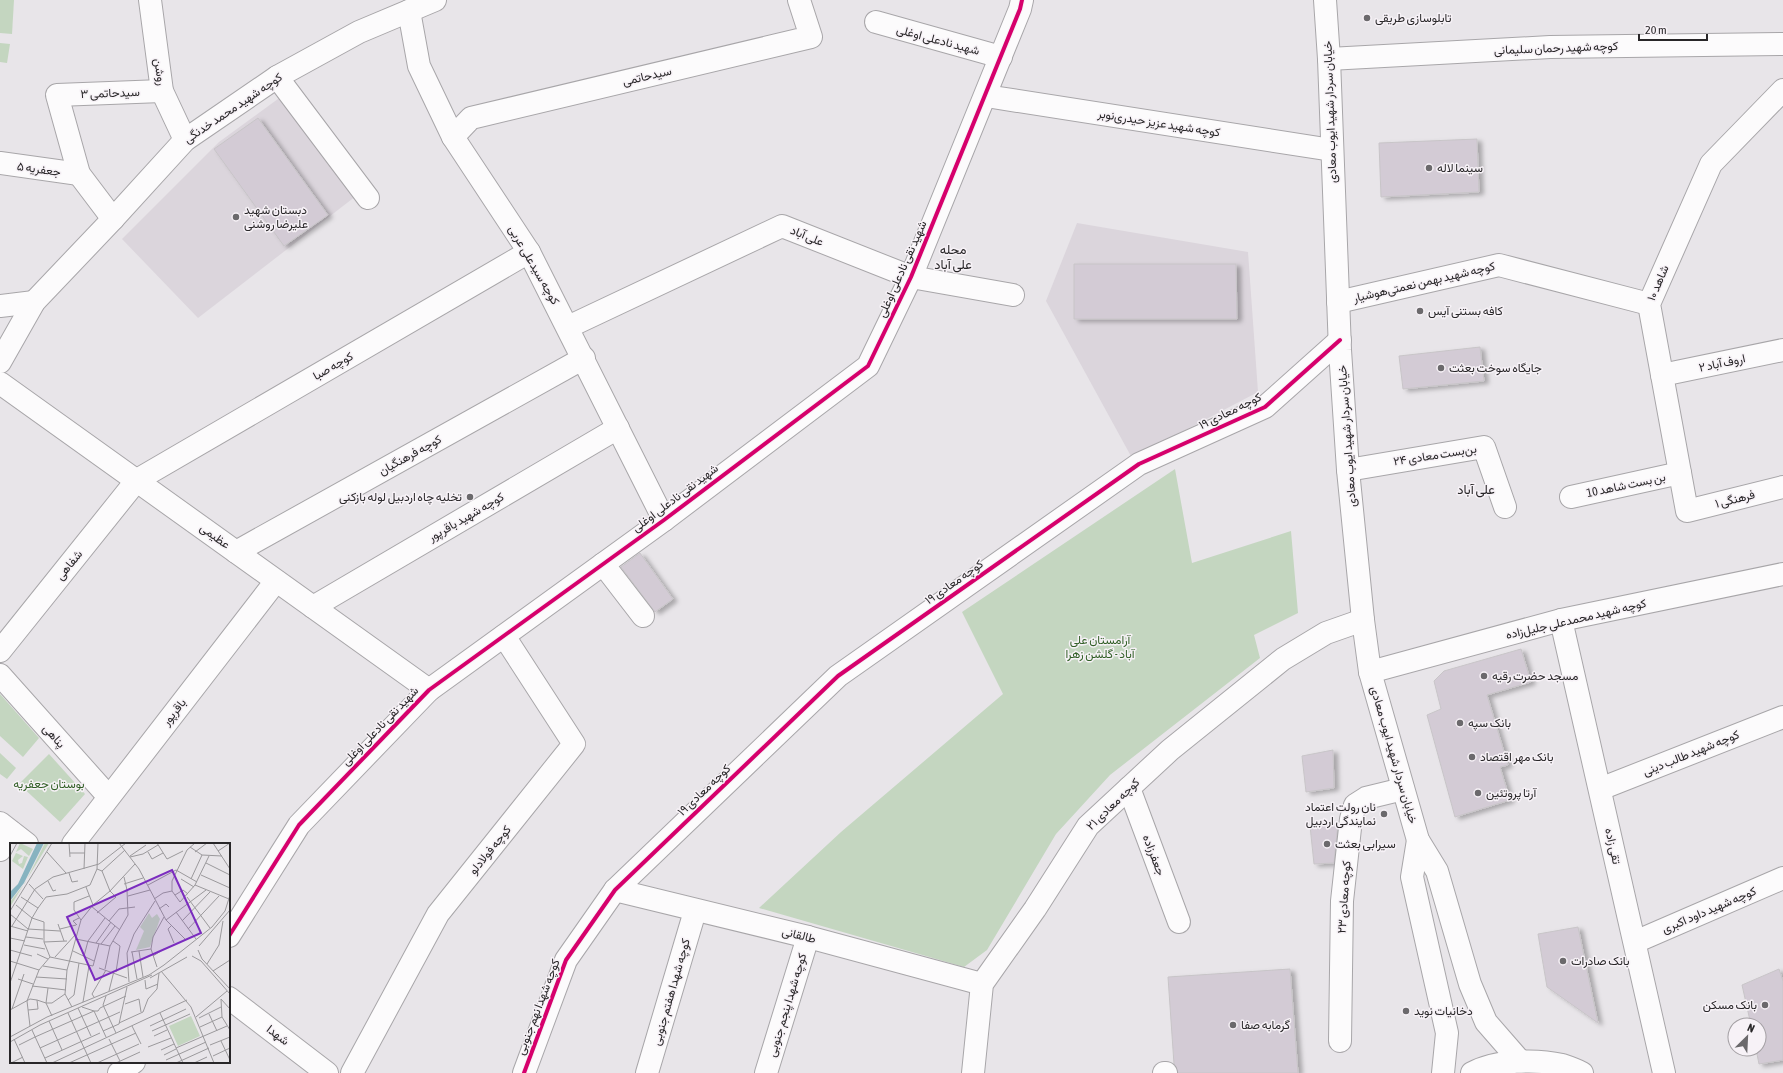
<svg xmlns="http://www.w3.org/2000/svg" width="1783" height="1073" viewBox="0 0 1783 1073" font-family="'Asap Condensed',Vazirmatn,sans-serif">
	<style>
		.built { fill: #dbd5dc }
		.green { fill: #c4d6c0 }
		.building { fill: #d3cbd5; stroke: #c8c5c8; filter: url(#shadow) }
		.lines { fill: none; stroke-linecap: round; stroke-linejoin: round }
		.street-casing { stroke: #a8a6a9; stroke-width: 24 }
		.secondary-casing { stroke: #a8a6a9; stroke-width: 24 }
		.primary-casing { stroke: #a8a6a9; stroke-width: 24 }
		.street { stroke: #fcfbfc; stroke-width: 22 }
		.secondary { stroke: #fcfbfc; stroke-width: 22 }
		.primary { stroke: #fcfbfc; stroke-width: 22 }
		.cycleway-casing { stroke: #f7f2f7; stroke-width: 6 }
		.cycleway { stroke: #d6006c; stroke-width: 4 }
		.poi-dot { fill: #6b696c; stroke: #f7f2f7; stroke-width: 1.5 }
		.labels { text-anchor: middle; stroke-width: 3; stroke-linejoin: round; paint-order: stroke }
		.poi-label { font-size: 12px; fill: #282628; stroke: #f7f2f7; text-anchor: start }
		.street-label { font-size: 12px; fill: #282628; stroke: #f7f2f7 }
		.park-label { font-size: 12px; fill: #315f26; stroke: #f7f2f7 }
		.neighbourhood-label { font-size: 13px; fill: #282628; stroke: #f7f2f7 }
		.inset-road { fill: none; stroke: #9b999c; stroke-width: 1 }
		.view { fill: #7b2cbf; fill-opacity: 0.15; stroke: #7b2cbf; stroke-width: 2 }
		.inset-edge { fill: none; stroke: #282628; stroke-width: 2 }
	</style>
	<defs>
		<filter id="shadow"><feDropShadow dx="4.5" dy="2.5" stdDeviation="2" flood-color="#0004"/></filter>
	</defs>
	<rect width="100%" height="100%" fill="#e8e5e9"/>
	<g class="built">
		<polygon points="282,96 356,196 198,318 122,239 219,142"/>
		<polygon points="1077,223 1248,252 1258,392 1132,458 1046,301"/>
	</g>
	<g class="green">
		<polygon points="0,0 14,0 12,34 0,33"/>
		<polygon points="0,43 10,44 7,63 0,62"/>
		<polygon points="1175,469 1192,563 1291,531 1298,613 1254,635 1260,658 1110,775 1056,834 987,950 964,967 759,908 841,832 1003,694 962,612"/>
		<polygon points="0,694 39,738 23,757 0,736"/>
		<polygon points="0,753 16,768 7,779 0,774"/>
		<polygon points="49,754 85,794 60,822 19,784"/>
	</g>
	<g class="building">
		<polygon points="258,118 328,215 284,246 214,149"/>
		<polygon points="1477,139 1479,192 1381,197 1379,143"/>
		<polygon points="1074,264 1236,264 1237,319 1074,319"/>
		<polygon points="1480,347 1484,381 1403,389 1399,356"/>
		<polygon points="640,553 673,599 655,612 621,567"/>
		<polygon points="1521,649 1531,682 1487,695 1508,765 1500,767 1510,800 1455,817 1427,715 1441,709 1434,681 1444,671"/>
		<polygon points="1333,750 1334,788 1306,792 1302,756"/>
		<polygon points="1338,824 1334,863 1314,864 1310,826"/>
		<polygon points="1578,927 1598,1023 1547,987 1538,934"/>
		<polygon points="1290,969 1298,1073 1178,1073 1174,1064 1168,977"/>
		<polygon points="1779,969 1783,981 1783,1060 1759,1064 1756,1049 1759,1049 1759,1025 1751,1025 1742,985"/>
	</g>
	<g class="lines">
		<defs>
			<g id="street">
				<polyline points="150,0 162,91 185,140"/>
				<polyline points="409,11 419,66 453,137 529,252 664,520"/>
				<polyline points="876,22 1001,57"/>
				<polyline points="1329,59 1550,47 1783,44"/>
				<polyline points="277,77 368,198"/>
				<polyline points="1783,90 1711,164 1649,304 1687,511 1783,487"/>
				<polyline points="986,96 1332,150"/>
				<polyline points="453,137 471,118 811,37 799,0"/>
				<polyline points="0,163 79,174"/>
				<polyline points="113,219 79,174 57,95 162,91"/>
				<polyline points="1338,302 1499,265 1649,304"/>
				<polyline points="0,306 34,302"/>
				<polyline points="568,327 782,226 911,277 1013,295"/>
				<polyline points="0,362 34,302 113,219 185,140 277,77 359,32 435,0"/>
				<polyline points="1662,375 1783,350"/>
				<polyline points="0,383 429,690"/>
				<polyline points="1348,470 1484,447 1505,507"/>
				<polyline points="1571,497 1680,473"/>
				<polyline points="236,552 584,358"/>
				<polyline points="603,564 643,616"/>
				<polyline points="313,607 618,428"/>
				<polyline points="1561,620 1664,1073"/>
				<polyline points="0,651 137,480 529,252"/>
				<polyline points="1370,672 1561,620 1783,574"/>
				<polyline points="0,675 108,796"/>
				<polyline points="1129,788 1179,922"/>
				<polyline points="1600,789 1783,717"/>
				<polyline points="0,823 27,844"/>
				<polyline points="73,844 276,581"/>
				<polyline points="0,850 11,832"/>
				<polyline points="615,890 808,937 982,984"/>
				<polyline points="229,936 299,825 429,690 664,520 868,366 911,277 1020,9 1022,0"/>
				<polyline points="1635,942 1783,878"/>
				<polyline points="229,998 327,1073"/>
				<polyline points="1340,1041 1342,901 1351,819 1355,805 1366,798 1403,789"/>
				<polyline points="119,1073 134,1062"/>
				<polyline points="352,1073 438,914 574,744 504,636"/>
				<polyline points="524,1073 566,960 615,890 838,676 1139,464 1265,407 1340,340"/>
				<polyline points="647,1073 695,911"/>
				<polyline points="766,1073 808,937"/>
				<polyline points="973,1073 982,984 1035,909 1088,826 1170,750 1283,659 1326,633 1363,620"/>
				<polyline points="1164,1073 1166,1073"/>
			</g>
			<g id="secondary">
				<polyline points="1325,0 1329,59 1340,350 1348,470 1363,620 1370,672 1418,840 1437,871 1470,984 1486,1022 1520,1061"/>
				<polyline points="1418,840 1412,877 1447,1033 1443,1073"/>
			</g>
			<path id="primary" d="M 1472,1073 C 1495,1060 1536,1059 1562,1065 C 1568,1067 1576,1070 1582,1073"/>
		</defs>
		<use href="#street" class="street-casing"/>
		<use href="#secondary" class="secondary-casing"/>
		<use href="#primary" class="primary-casing"/>
		<use href="#street" class="street"/>
		<use href="#secondary" class="secondary"/>
		<use href="#primary" class="primary"/>
		<defs>
			<g id="cycleway">
				<polyline points="229,936 299,825 429,690 664,520 868,366 911,277 1020,9 1022,0"/>
				<polyline points="524,1073 566,960 615,890 838,676 1139,464 1265,407 1340,340"/>
			</g>
		</defs>
		<use href="#cycleway" class="cycleway-casing"/>
		<use href="#cycleway" class="cycleway"/>
	</g>
	<g class="poi-dot">
		<circle cx="1367" cy="18" r="4"/>
		<circle cx="1429" cy="168" r="4"/>
		<circle cx="236" cy="217" r="4"/>
		<circle cx="1420" cy="311" r="4"/>
		<circle cx="1441" cy="368" r="4"/>
		<circle cx="470" cy="497" r="4"/>
		<circle cx="1484" cy="676" r="4"/>
		<circle cx="1460" cy="723" r="4"/>
		<circle cx="1472" cy="757" r="4"/>
		<circle cx="1478" cy="793" r="4"/>
		<circle cx="1384" cy="814" r="4"/>
		<circle cx="1327" cy="844" r="4"/>
		<circle cx="1563" cy="961" r="4"/>
		<circle cx="1765" cy="1005" r="4"/>
		<circle cx="1406" cy="1011" r="4"/>
		<circle cx="1233" cy="1025" r="4"/>
	</g>
	<g class="labels">
		<g class="poi-label">
			<text x="1375" y="22">تابلوسازی طریقی</text>
			<text x="1437" y="172">سینما لاله</text>
			<text x="244" y="214">دبستان شهید<tspan x="244" dy="14">علیرضا روشنی</tspan></text>
			<text x="1428" y="315">کافه بستنی آیس</text>
			<text x="1449" y="372">جایگاه سوخت بعثت</text>
			<text x="462" y="501" text-anchor="end">تخلیه چاه اردبیل لوله بازکنی</text>
			<text x="1492" y="680">مسجد حضرت رقیه</text>
			<text x="1468" y="727">بانک سپه</text>
			<text x="1480" y="761">بانک مهر اقتصاد</text>
			<text x="1486" y="797">آرتا پروتئین</text>
			<text x="1376" y="811" text-anchor="end">نان رولت اعتماد<tspan x="1376" dy="14">نمایندگی اردبیل</tspan></text>
			<text x="1335" y="848">سیرابی بعثت</text>
			<text x="1571" y="965">بانک صادرات</text>
			<text x="1757" y="1009" text-anchor="end">بانک مسکن</text>
			<text x="1414" y="1015">دخانیات نوید</text>
			<text x="1241" y="1029">گرمابه صفا</text>
		</g>
		<g class="street-label">
			<text transform="translate(938 40) rotate(15)" y="4">شهید نادعلی اوغلی</text>
			<text transform="translate(1556 48) rotate(-2)" y="4">کوچه شهید رحمان سلیمانی</text>
			<text transform="translate(160 72) rotate(82)" y="4">روشن</text>
			<text transform="translate(647 76) rotate(-13)" y="4">سیدحاتمی</text>
			<text transform="translate(110 93) rotate(-2)" y="4">سیدحاتمی ۳</text>
			<text transform="translate(233 108) rotate(-34)" y="4">کوچه شهید محمد خدنگی</text>
			<text transform="translate(1330 112) rotate(-92)" y="4">خیابان سردار شهید ایوب معادی</text>
			<text transform="translate(1159 123) rotate(9)" y="4">کوچه شهید عزیز حیدری‌نوبر</text>
			<text transform="translate(39 169) rotate(8)" y="4">جعفریه ۵</text>
			<text transform="translate(807 236) rotate(22)" y="4">علی آباد</text>
			<text transform="translate(534 265) rotate(60)" y="4">کوچه سیدعلی عربی</text>
			<text transform="translate(902 269) rotate(-66)" y="4">شهید نقی نادعلی اوغلی</text>
			<text transform="translate(1424 282) rotate(-13)" y="4">کوچه شهید بهمن نعمتی‌هوشیار</text>
			<text transform="translate(1658 283) rotate(-67)" y="4">شاهد ۱۰</text>
			<text transform="translate(1722 363) rotate(-12)" y="4">اروف آباد ۲</text>
			<text transform="translate(333 366) rotate(-30)" y="4">کوچه صبا</text>
			<text transform="translate(1230 411) rotate(-26)" y="4">کوچه معادی ۱۹</text>
			<text transform="translate(1347 436) rotate(-94)" y="4">خیابان سردار شهید ایوب معادی</text>
			<text transform="translate(410 455) rotate(-29)" y="4">کوچه فرهنگیان</text>
			<text transform="translate(1435 455) rotate(-9)" y="4">بن‌بست معادی ۲۴</text>
			<text transform="translate(1626 485) rotate(-12)" y="4">بن بست شاهد 10</text>
			<text transform="translate(675 498) rotate(-37)" y="4">شهید نقی نادعلی اوغلی</text>
			<text transform="translate(1735 499) rotate(-14)" y="4">فرهنگی ۱</text>
			<text transform="translate(466 517) rotate(-30)" y="4">کوچه شهید باقرپور</text>
			<text transform="translate(215 536) rotate(36)" y="4">عظیمی</text>
			<text transform="translate(69 565) rotate(-51)" y="4">شفاهی</text>
			<text transform="translate(954 582) rotate(-35)" y="4">کوچه معادی ۱۹</text>
			<text transform="translate(1576 619) rotate(-13)" y="4">کوچه شهید محمدعلی جلیل‌زاده</text>
			<text transform="translate(174 712) rotate(-52)" y="4">باقرپور</text>
			<text transform="translate(380 726) rotate(-46)" y="4">شهید نقی نادعلی اوغلی</text>
			<text transform="translate(54 736) rotate(48)" y="4">پناهی</text>
			<text transform="translate(1691 753) rotate(-22)" y="4">کوچه شهید طالب دینی</text>
			<text transform="translate(1394 755) rotate(74)" y="4">خیابان سردار شهید ایوب معادی</text>
			<text transform="translate(704 790) rotate(-44)" y="4">کوچه معادی ۱۹</text>
			<text transform="translate(1113 804) rotate(-44)" y="4">کوچه معادی ۲۱</text>
			<text transform="translate(1613 846) rotate(77)" y="4">تقی زاده</text>
			<text transform="translate(490 850) rotate(-51)" y="4">کوچه فولادلو</text>
			<text transform="translate(1154 855) rotate(69)" y="4">جعفرزاده</text>
			<text transform="translate(1344 897) rotate(-86)" y="4">کوچه معادی ۲۳</text>
			<text transform="translate(1709 910) rotate(-23)" y="4">کوچه شهید داود اکبری</text>
			<text transform="translate(799 935) rotate(14)" y="4">طالقانی</text>
			<text transform="translate(671 992) rotate(-74)" y="4">کوچه شهدا هفتم جنوبی</text>
			<text transform="translate(787 1005) rotate(-73)" y="4">کوچه شهدا پنجم جنوبی</text>
			<text transform="translate(538 1007) rotate(-69)" y="4">کوچه شهدا نهم جنوبی</text>
			<text transform="translate(278 1035) rotate(37)" y="4">شهدا</text>
		</g>
		<g class="park-label">
			<text x="1100" y="644">آرامستان علی<tspan x="1100" dy="14">آباد - گلشن زهرا</tspan></text>
			<text x="49" y="788">بوستان جعفریه</text>
		</g>
		<g class="neighbourhood-label">
			<text x="953" y="254">محله<tspan x="953" dy="15">علی آباد</tspan></text>
			<text x="1476" y="494">علی آباد</text>
		</g>
	</g>
	<g transform="translate(10 843)">
		<rect width="220" height="220" fill="#e8e5e9"/>
		<path d="M 10,0 L 23,6 L 19,13 L 11,6 L 6,9 ZM 35,0 L 39,0 L 0,64 L 0,59 L 15,40 ZM 6,10 L 13,13 L 8,17 L 9,21 L 12,20 L 14,13 L 18,14 L 13,26 L 2,18 ZM 139,70 L 142,75 L 147,71 L 150,76 L 140,104 L 126,107 L 134,88 L 130,84 ZM 181,173 L 190,193 L 168,203 L 159,183 Z" fill="#c4d6c0"/>
		<path d="M 27,0 L 34,0 L 14,40 L 0,58 L 0,49 L 8,41 Z" fill="#87b3c0"/>
		<path class="inset-road" d="M 59,0 L 60,14M 109,0 L 129,26 L 156,77 L 175,96M 147,0 L 157,16 L 173,8M 185,0 L 177,7 L 162,38 L 162,48 L 170,59 L 185,42 L 199,13M 203,0 L 220,26M 180,4 L 192,12 L 212,13M 208,8 L 220,0M 37,9 L 56,30M 138,9 L 142,16 L 153,10M 185,9 L 197,0M 60,10 L 75,10M 0,13 L 7,0M 120,13 L 136,2M 120,14 L 133,11 L 148,2M 196,20 L 220,32M 74,26 L 75,0M 87,26 L 92,28 L 100,48 L 106,54 L 87,70M 92,28 L 115,7M 59,30 L 62,39 L 68,38M 191,32 L 220,45M 171,36 L 184,44M 181,36 L 192,12M 38,38 L 43,48 L 46,47M 19,41 L 33,56M 114,41 L 133,35M 138,42 L 166,27 L 187,39M 185,42 L 219,56M 76,44 L 83,62M 165,52 L 173,47 L 178,51M 118,53 L 140,47M 11,54 L 28,65M 177,54 L 200,85M 144,56 L 153,50 L 162,48M 6,62 L 22,75 L 34,79 L 34,99 L 40,114 L 29,127 L 17,158 L 20,183M 81,63 L 110,87M 149,66 L 156,61 L 159,64M 0,68 L 42,0M 166,69 L 186,96M 0,71 L 18,86 L 50,88M 71,77 L 64,67 L 64,59 L 79,53M 156,77 L 196,47M 99,78 L 109,66 L 125,64M 172,78 L 200,49M 48,81 L 54,98M 67,82 L 63,78 L 69,75M 0,83 L 18,88M 2,83 L 25,46 L 43,34 L 89,21 L 116,0M 161,83 L 158,86 L 164,100M 50,86 L 66,82M 178,86 L 209,53M 16,94 L 33,96M 0,95 L 15,98M 66,96 L 100,103M 103,98 L 110,103 L 106,129M 34,99 L 57,98M 86,100 L 101,79M 91,101 L 105,83M 14,102 L 35,106M 189,103 L 220,67M 0,107 L 22,113M 188,107 L 192,116 L 220,146M 63,108 L 84,118M 129,108 L 133,134M 121,109 L 141,106M 122,109 L 127,136M 27,111 L 38,116M 74,113 L 78,98 L 95,75M 143,113 L 154,106M 182,113 L 191,118 L 220,151M 40,114 L 83,123 L 89,101M 45,114 L 66,91M 0,118 L 29,127M 197,121 L 209,102 L 213,78M 33,123 L 57,127M 147,124 L 141,106 L 143,94 L 154,74M 89,125 L 117,135M 95,126 L 100,103 L 118,72 L 117,47 L 114,34M 151,128 L 181,164 L 204,220M 203,128 L 220,117M 26,134 L 57,136M 140,135 L 177,114M 8,136 L 23,141M 135,137 L 136,146 L 148,141M 119,139 L 117,110 L 124,91 L 145,58M 0,140 L 22,75 L 28,65 L 36,54 L 57,51 L 80,42 L 87,26 L 88,0M 22,143 L 56,147M 38,145 L 36,160 L 42,160 L 55,151M 99,148 L 104,128M 96,153 L 93,162 L 106,190M 84,154 L 82,151 L 96,127M 211,156 L 212,174 L 220,187M 211,156 L 220,166M 58,157 L 64,152 L 69,120M 73,159 L 79,123M 115,161 L 129,156 L 131,169M 62,164 L 55,151 L 57,127 L 71,77 L 83,62 L 100,48 L 125,21M 72,164 L 84,168 L 96,194M 68,165 L 81,193M 2,166 L 14,131M 0,167 L 20,156 L 27,157 L 36,160 L 42,173M 18,167 L 28,166 L 27,157M 58,170 L 81,220M 150,170 L 173,220M 199,171 L 207,188M 186,174 L 217,148M 189,175 L 211,164M 39,178 L 52,207M 109,180 L 133,169 L 138,156 L 147,146 L 149,130M 122,183 L 131,201M 140,183 L 176,166M 190,184 L 212,174M 22,187 L 37,220M 93,188 L 109,181 L 117,144M 142,188 L 180,171M 144,193 L 157,187M 0,194 L 37,174 L 139,132 L 154,122 L 202,84 L 215,68 L 220,52M 25,194 L 84,168 L 88,168 L 90,165 L 116,153M 4,196 L 15,220M 99,196 L 110,218M 211,198 L 220,217M 0,199 L 30,182 L 142,132M 9,202 L 25,194M 200,202 L 220,194M 138,204 L 161,195M 30,205 L 110,169M 166,205 L 217,183M 151,207 L 164,201M 154,212 L 166,206M 203,213 L 220,205M 35,215 L 90,190M 156,217 L 196,199M 1,220 L 13,214M 42,220 L 177,157M 59,220 L 126,190M 87,220 L 129,201M 106,220 L 130,209M 166,220 L 199,205M 184,220 L 197,214"/>
		<path class="view" d="M 162,27 L 191,90 L 85,137 L 57,74 Z"/>
		<rect width="220" height="220" class="inset-edge"/>
	</g>
	<g transform="translate(1747 1037) rotate(24)"><circle r="19" fill="#f7f2f7" stroke="#a4a0a4"/>
	<path d="M0-3L7 15L0 10L-7 15Z" fill="#6b696c"/>
	<text y="-6" font-size="11" font-weight="bold" text-anchor="middle" fill="#282628">N</text>
	</g>
	<path d="M1639 34v6h68v-6" fill="none" stroke="#282628" stroke-width="2"/>
	<text x="1645" y="34" font-size="12" fill="#282628" stroke="#f7f2f7" stroke-width="3" paint-order="stroke">20 m</text>
</svg>
